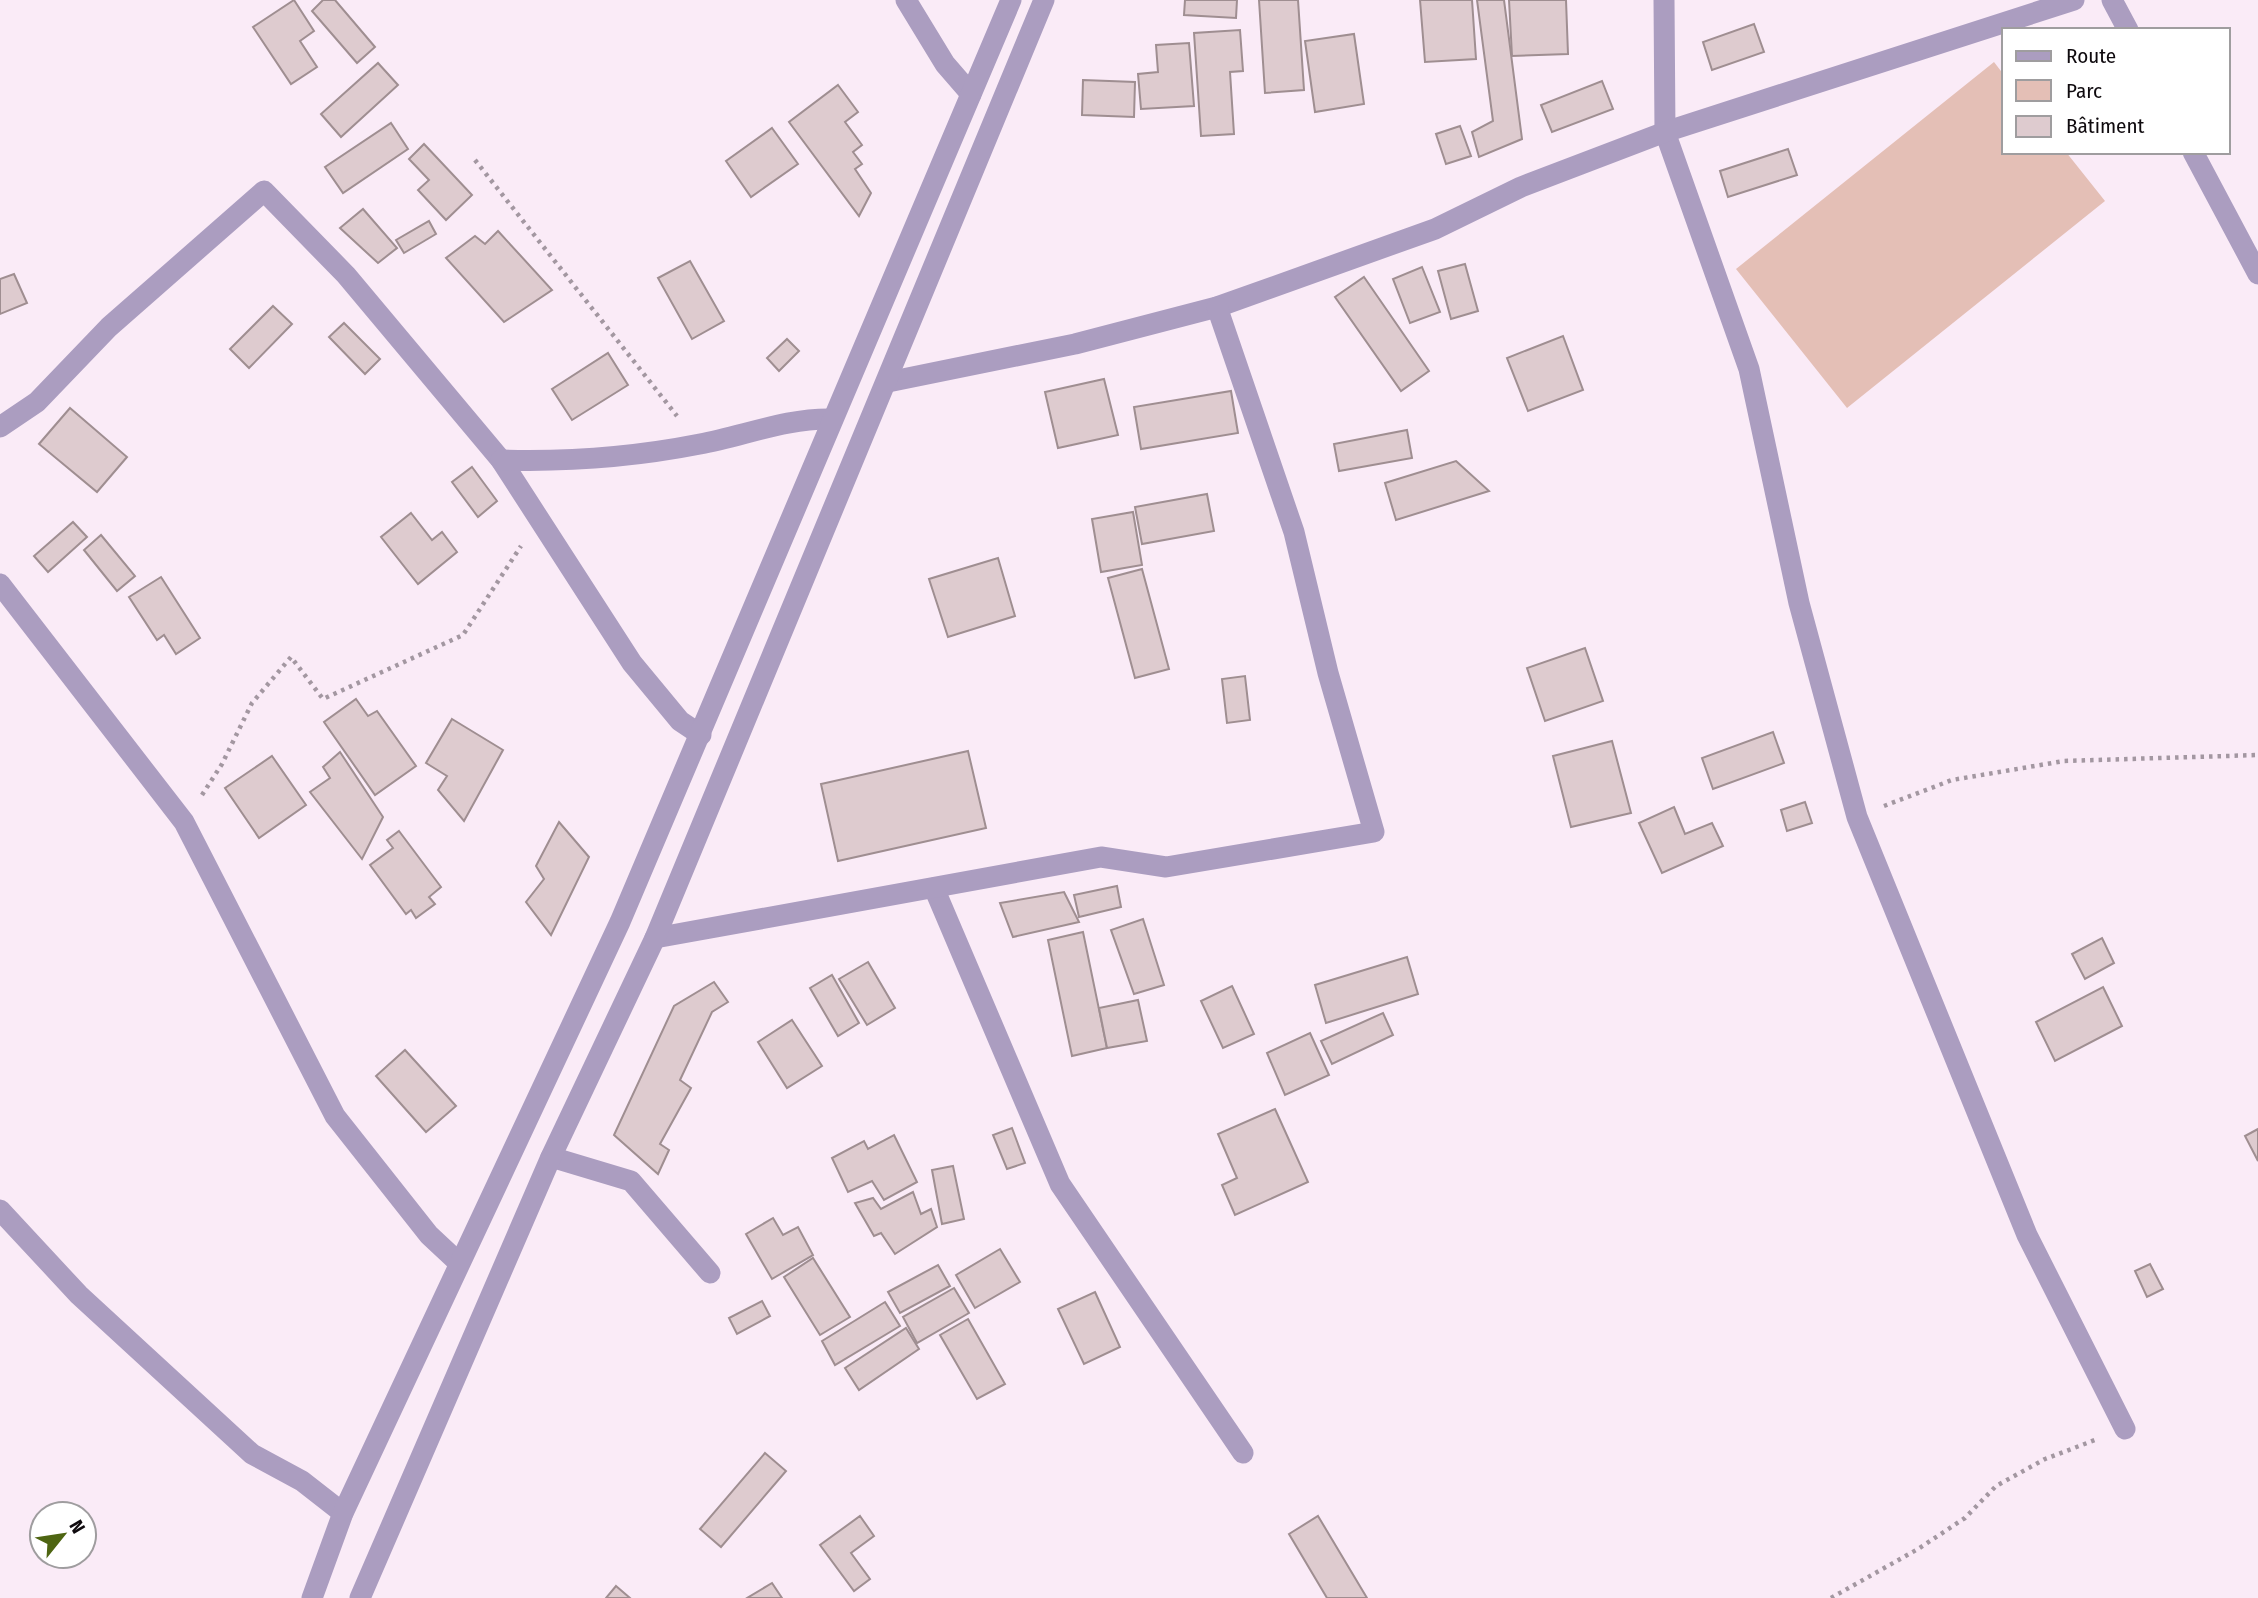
<svg xmlns="http://www.w3.org/2000/svg" width="2258" height="1598" viewBox="0 0 2258 1598" font-family="'Fira Sans Condensed',sans-serif">
	<style>
		.green { fill: #e4bfb6 }
		.building { fill: #decbcf; stroke: #9f8e91; stroke-width: 2 }
		.lines { fill: none; stroke-linecap: round; stroke-linejoin: round }
		.path { stroke: #a397a1; stroke-width: 4.5; stroke-dasharray: 3.5 5; stroke-linecap: butt }
		.minor { stroke: #ab9dc0; stroke-width: 21 }
	</style>
	<rect width="100%" height="100%" fill="#faebf7"/>
	<polygon class="green" points="1994,62 2004,75 2004,152 2066,152 2105,201 1847,408 1736,269"/>
	<g class="building">
		<polygon points="294,0 314,31 300,41 317,67 291,84 253,27"/>
		<polygon points="323,0 335,0 375,47 357,63 312,11"/>
		<polygon points="1185,0 1237,0 1236,18 1184,15"/>
		<polygon points="1259,0 1298,0 1304,90 1265,93"/>
		<polygon points="1420,0 1472,0 1476,59 1425,62"/>
		<polygon points="1477,0 1504,0 1522,139 1479,157 1472,132 1493,121"/>
		<polygon points="1509,0 1566,0 1568,54 1512,56"/>
		<polygon points="1754,24 1764,52 1712,70 1703,42"/>
		<polygon points="1240,30 1243,71 1230,72 1234,134 1201,136 1194,33"/>
		<polygon points="1354,34 1364,104 1315,112 1305,41"/>
		<polygon points="1189,43 1194,106 1141,109 1138,74 1158,72 1156,45"/>
		<polygon points="378,63 398,85 341,137 321,114"/>
		<polygon points="1083,80 1135,82 1134,117 1082,115"/>
		<polygon points="1602,81 1613,109 1552,132 1541,105"/>
		<polygon points="838,85 858,112 845,122 862,145 853,152 862,164 855,169 871,193 859,216 789,122"/>
		<polygon points="391,123 408,149 343,193 325,167"/>
		<polygon points="1460,126 1471,156 1446,164 1436,134"/>
		<polygon points="772,128 798,164 751,197 726,161"/>
		<polygon points="424,144 472,195 446,220 418,190 429,180 409,159"/>
		<polygon points="1788,149 1797,175 1728,197 1720,171"/>
		<polygon points="363,209 397,248 378,263 340,228"/>
		<polygon points="429,221 436,234 404,253 396,240"/>
		<polygon points="498,231 552,290 504,322 446,258 475,236 485,244"/>
		<polygon points="690,261 724,321 692,339 658,278"/>
		<polygon points="1465,264 1478,311 1451,319 1438,271"/>
		<polygon points="1422,267 1440,312 1410,323 1393,279"/>
		<polygon points="14,274 27,303 0,314 0,279"/>
		<polygon points="1364,277 1429,371 1401,391 1335,297"/>
		<polygon points="273,306 292,324 249,368 230,349"/>
		<polygon points="344,323 380,359 365,374 329,337"/>
		<polygon points="1563,336 1583,390 1528,411 1507,358"/>
		<polygon points="787,339 799,351 779,371 767,358"/>
		<polygon points="608,353 628,385 572,420 552,389"/>
		<polygon points="1104,379 1118,435 1058,448 1045,392"/>
		<polygon points="1231,391 1238,433 1141,449 1134,407"/>
		<polygon points="70,408 127,457 97,492 39,444"/>
		<polygon points="1407,430 1412,458 1339,471 1334,444"/>
		<polygon points="1456,461 1489,491 1396,520 1385,483"/>
		<polygon points="472,467 497,501 478,517 452,482"/>
		<polygon points="1207,494 1214,531 1142,544 1135,507"/>
		<polygon points="1133,512 1142,565 1101,572 1092,519"/>
		<polygon points="411,513 432,540 442,532 457,552 418,584 381,537"/>
		<polygon points="73,522 87,537 48,572 34,556"/>
		<polygon points="101,535 135,576 117,591 84,550"/>
		<polygon points="998,558 1015,616 948,637 929,579"/>
		<polygon points="1142,569 1169,669 1135,678 1108,578"/>
		<polygon points="161,577 200,638 176,654 164,635 157,640 129,597"/>
		<polygon points="1585,648 1603,701 1545,721 1527,668"/>
		<polygon points="1245,676 1250,720 1227,723 1222,679"/>
		<polygon points="356,699 368,716 377,711 416,766 375,795 324,722"/>
		<polygon points="452,719 503,750 464,821 438,790 447,776 426,763"/>
		<polygon points="1773,732 1784,763 1713,789 1702,758"/>
		<polygon points="1612,741 1631,813 1571,827 1553,756"/>
		<polygon points="968,751 986,828 838,861 821,784"/>
		<polygon points="340,752 383,817 362,859 310,792 330,778 323,767"/>
		<polygon points="272,756 306,805 259,838 225,788"/>
		<polygon points="1805,802 1812,823 1787,831 1781,810"/>
		<polygon points="1674,807 1685,834 1712,823 1723,846 1662,873 1639,823"/>
		<polygon points="559,822 589,857 551,935 526,902 544,879 536,866"/>
		<polygon points="399,831 441,887 429,897 435,904 416,918 411,910 406,914 370,865 393,848 387,840"/>
		<polygon points="1117,886 1121,907 1079,917 1074,895"/>
		<polygon points="1064,892 1079,922 1013,937 1000,903"/>
		<polygon points="1143,919 1164,985 1134,994 1111,930"/>
		<polygon points="1083,932 1107,1048 1072,1056 1048,940"/>
		<polygon points="2102,938 2114,963 2085,979 2072,954"/>
		<polygon points="1407,957 1418,994 1326,1023 1315,985"/>
		<polygon points="868,962 895,1008 867,1025 839,979"/>
		<polygon points="832,975 859,1023 838,1036 810,988"/>
		<polygon points="714,982 728,1002 712,1012 680,1080 691,1088 660,1144 669,1150 658,1174 614,1135 674,1006"/>
		<polygon points="1232,986 1254,1034 1223,1048 1201,1001"/>
		<polygon points="2103,987 2122,1026 2055,1061 2036,1022"/>
		<polygon points="1138,1000 1147,1041 1107,1048 1099,1008"/>
		<polygon points="1383,1013 1393,1035 1332,1064 1321,1041"/>
		<polygon points="792,1020 822,1066 787,1088 758,1042"/>
		<polygon points="1310,1033 1329,1075 1285,1095 1267,1053"/>
		<polygon points="405,1050 456,1106 426,1132 376,1076"/>
		<polygon points="1275,1109 1308,1182 1235,1215 1222,1185 1237,1178 1218,1134"/>
		<polygon points="1012,1128 1025,1163 1007,1169 993,1135"/>
		<polygon points="2258,1129 2258,1161 2245,1136"/>
		<polygon points="894,1135 917,1182 884,1200 872,1181 848,1192 832,1158 864,1141 868,1149"/>
		<polygon points="953,1166 964,1219 942,1224 932,1170"/>
		<polygon points="913,1192 921,1214 931,1209 937,1227 895,1254 881,1233 874,1236 855,1203 873,1198 881,1209"/>
		<polygon points="773,1218 783,1235 798,1227 813,1255 772,1279 746,1234"/>
		<polygon points="1000,1249 1020,1282 975,1308 956,1275"/>
		<polygon points="813,1258 850,1317 820,1335 784,1277"/>
		<polygon points="2150,1264 2163,1289 2147,1297 2135,1271"/>
		<polygon points="938,1265 950,1286 900,1313 888,1292"/>
		<polygon points="954,1288 969,1313 917,1343 903,1317"/>
		<polygon points="1095,1292 1120,1347 1084,1364 1058,1309"/>
		<polygon points="762,1301 770,1316 737,1334 729,1318"/>
		<polygon points="885,1302 900,1326 835,1365 822,1341"/>
		<polygon points="968,1319 1005,1384 977,1399 940,1335"/>
		<polygon points="906,1328 919,1349 859,1390 845,1368"/>
		<polygon points="765,1453 786,1471 721,1547 700,1529"/>
		<polygon points="860,1516 874,1536 851,1553 870,1579 854,1591 820,1545"/>
		<polygon points="1318,1516 1367,1598 1327,1598 1289,1534"/>
		<polygon points="772,1583 782,1598 747,1598"/>
		<polygon points="616,1586 630,1598 606,1598"/>
	</g>
	<g class="lines">
		<g class="path">
			<polyline points="475,160 677,416"/>
			<polyline points="202,795 222,764 252,703 291,657 323,699 463,635 521,546"/>
			<polyline points="1884,806 1952,780 2064,761 2258,755"/>
			<polyline points="1831,1598 1918,1549 1965,1518 1996,1486 2045,1459 2095,1440"/>
		</g>
		<g class="minor">
			<polyline points="906,0 945,64 971,94"/>
			<polyline points="1664,0 1665,132 1749,369 1799,603 1857,817 2027,1235 2125,1429"/>
			<polyline points="2112,0 2128,30"/>
			<polyline points="2193,152 2258,274"/>
			<polyline points="888,382 1075,344 1217,307 1435,229 1521,187 1665,132 2074,0"/>
			<polyline points="0,427 37,402 109,327 264,191 346,275 501,460 632,663 680,721 701,735"/>
			<path d="M 501,460 C 568,462 634,457 700,444 C 744,436 786,418 832,419"/>
			<polyline points="0,584 184,822 335,1116 429,1235 459,1263"/>
			<polyline points="934,888 1060,1184 1243,1453"/>
			<polyline points="655,938 1101,857 1166,867 1374,832 1328,673 1294,532 1217,307"/>
			<polyline points="551,1157 631,1181 710,1273"/>
			<polyline points="0,1210 79,1295 252,1454 302,1481 343,1513"/>
			<polyline points="312,1598 343,1513 620,922 1011,0"/>
			<polyline points="360,1598 551,1157 655,938 1044,0"/>
		</g>
	</g>
	<rect x="2002" y="28" width="228" height="126" fill="#ffffff" stroke="#9f9d9f" stroke-width="2"/>
	<rect x="2016" y="51" width="35" height="10" fill="#ab9dc0" stroke="#9f9d9f" stroke-width="2"/>
	<text x="2066" y="63" font-size="21" fill="#0f0a0e">Route</text>
	<rect x="2016" y="80" width="35" height="21" fill="#e4bfb6" stroke="#9f9d9f" stroke-width="2"/>
	<text x="2066" y="98" font-size="21" fill="#0f0a0e">Parc</text>
	<rect x="2016" y="116" width="35" height="21" fill="#decbcf" stroke="#9f9d9f" stroke-width="2"/>
	<text x="2066" y="133" font-size="21" fill="#0f0a0e">Bâtiment</text>
	<g transform="translate(63 1535) rotate(60)"><circle r="33" fill="#ffffff" stroke="#9f9d9f" stroke-width="2"/>
	<path d="M0-5L12 26L0 18L-12 26Z" fill="#4e6512"/>
	<text y="-10" font-size="19" font-weight="bold" text-anchor="middle" fill="#0f0a0e">N</text>
	</g>
</svg>
